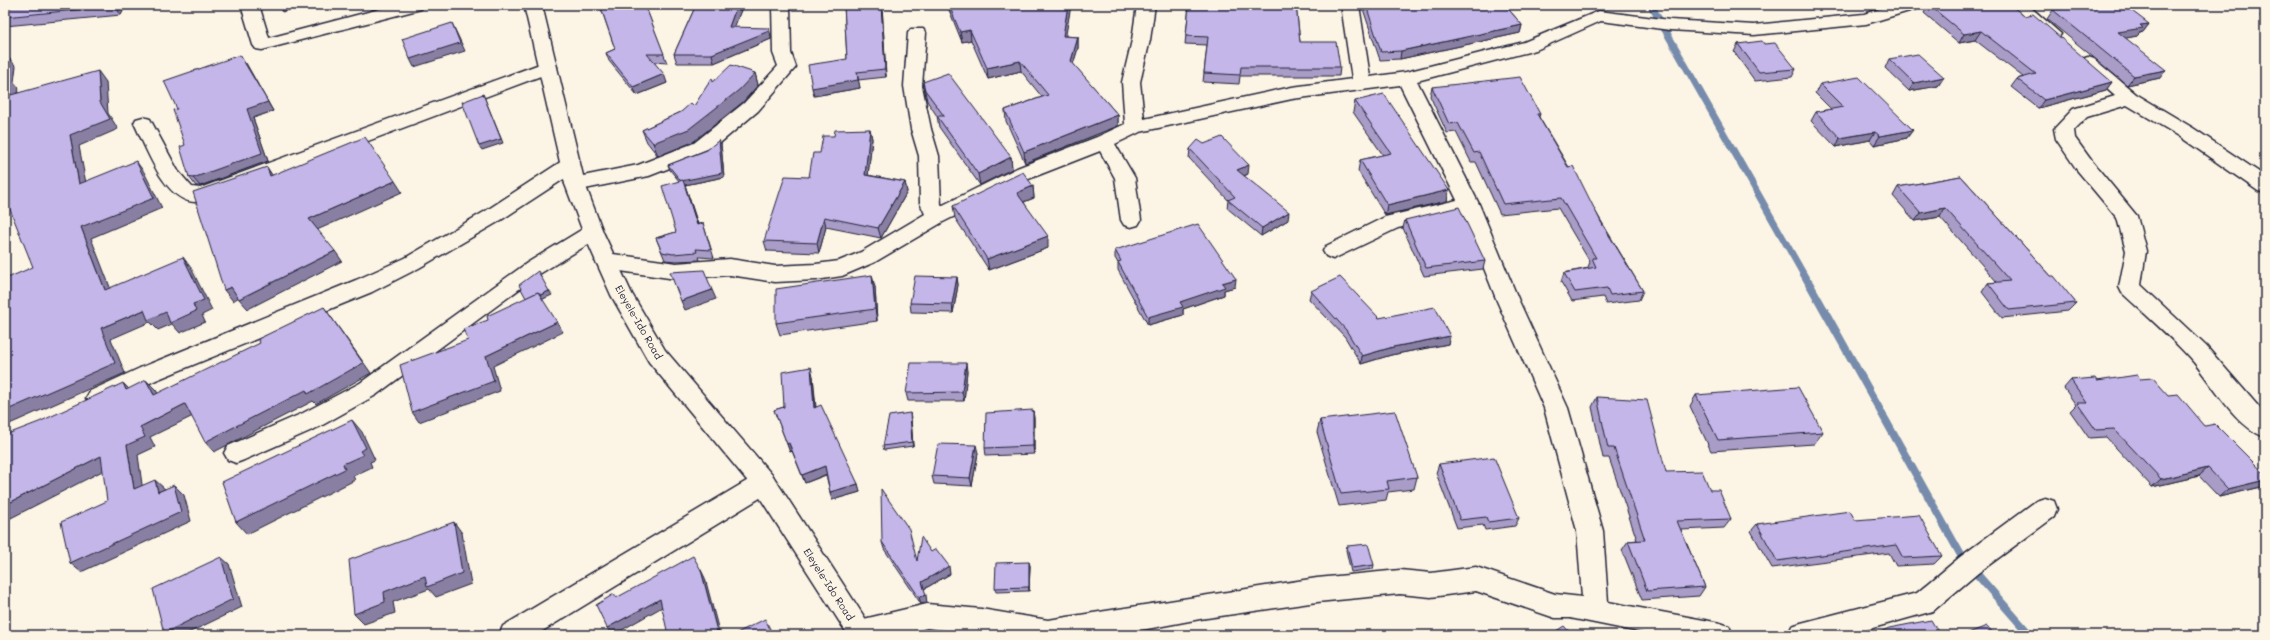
<svg xmlns="http://www.w3.org/2000/svg" width="2270" height="640" viewBox="0 0 2270 640" font-family="Mali,sans-serif">
	<style>
		.lines { fill: none; stroke-linecap: round; stroke-linejoin: round }
		.stream-far1 { stroke: #778cac; stroke-width: 7 }
		.stream { stroke: #778cac; stroke-width: 8 }
		.minor-casing { stroke: #22223b; stroke-width: 3 }
		.major-casing { stroke: #22223b; stroke-width: 3 }
		.minor { fill: #fcf5e5; fill-rule: evenodd }
		.major { fill: #fcf5e5; fill-rule: evenodd }
		.wall { fill: #a99dc8; stroke: #22223b }
		.shaded-wall { fill: #897fa2; stroke: #22223b }
		.building { fill: #c4b6e8; stroke: #22223b }
		.labels { text-anchor: middle; stroke-width: 3.5; stroke-linejoin: round; paint-order: stroke }
		.street-label { font-size: 10px; fill: #22223b; stroke: #fcf5e5 }
	</style>
	<rect width="100%" height="100%" fill="#fcf5e5"/>
	<filter id="ink" filterUnits="userSpaceOnUse"><feTurbulence type="fractalNoise" baseFrequency=".025" numOctaves="2"/><feDisplacementMap in="SourceGraphic" scale="8" xChannelSelector="R" yChannelSelector="G"/><feConvolveMatrix kernelMatrix="1 2 1 2 8 2 1 2 1" color-interpolation-filters="sRGB"/></filter>
	<g filter="url(#ink)">
		<g class="lines">
			<polyline class="stream-far1" points="1651,5 1809,284"/>
			<polyline class="stream" points="1809,283 1962,557 2030,635"/>
			<defs>
				<g id="minor">
					<polygon points="241,5 259,5 269,38 395,5 424,5 421,9 262,50 256,49 253,45"/>
					<polygon points="772,5 790,5 791,53 796,67 758,111 708,153 649,176 575,191 568,189 565,184 568,179 638,165 694,143 744,103 778,66 773,53"/>
					<polygon points="1137,5 1155,5 1150,40 1140,82 1144,119 1292,87 1352,79 1341,5 1359,5 1370,77 1406,72 1524,42 1599,11 1670,20 1754,25 1864,14 1892,5 1919,5 1916,9 1866,24 1754,35 1670,30 1601,21 1536,50 1417,81 1479,204 1519,301 1568,408 1603,531 1608,602 1720,623 1729,626 1733,635 1654,635 1570,618 1555,618 1476,591 1431,597 1400,594 1317,602 1200,619 1115,635 992,635 927,628 897,635 848,635 847,631 851,622 927,604 981,609 1048,620 1317,578 1400,570 1431,573 1476,567 1555,594 1582,597 1577,531 1544,408 1497,301 1462,213 1398,228 1333,259 1326,256 1323,251 1326,246 1385,217 1457,200 1400,85 1292,99 1140,132 1115,144 1135,178 1141,220 1138,225 1131,227 1124,225 1121,220 1115,178 1100,151 1031,178 943,222 875,262 842,276 816,280 775,282 730,275 676,279 606,269 599,266 595,261 599,256 606,253 676,263 730,259 775,266 816,264 839,261 861,252 925,214 920,203 919,156 911,129 904,86 908,33 911,29 923,29 926,33 922,86 931,129 939,156 941,206 1017,168 1097,137 1125,124 1122,82 1132,40"/>
					<polygon points="2009,5 2028,5 2061,34 2058,38 2046,38"/>
					<path d="M 2088,57 L 2094,59 L 2136,94 L 2193,128 L 2265,176 L 2265,193 L 2258,191 L 2179,136 L 2127,105 L 2087,117 L 2074,130 L 2075,138 L 2091,160 L 2137,216 L 2146,251 L 2141,285 L 2206,346 L 2265,414 L 2265,437 C 2235,427 2211,381 2190,358 C 2169,335 2145,314 2122,293 L 2119,287 L 2126,251 L 2117,218 L 2077,170 L 2056,139 L 2054,129 L 2073,109 L 2115,96 L 2082,67 L 2079,63 L 2082,59 Z"/>
					<path d="M 548,61 L 554,63 L 557,67 L 554,71 L 219,197 C 212,199 203,202 195,202 C 164,201 146,147 134,123 L 136,119 L 143,117 L 150,119 L 178,171 L 192,187 L 200,188 Z"/>
					<polygon points="569,159 576,161 579,166 576,171 498,222 419,268 372,292 156,380 106,405 98,407 90,405 86,398 90,391 140,368 356,280 405,258 484,212 562,161"/>
					<polygon points="593,225 600,227 603,232 600,237 541,273 376,395 319,427 244,460 236,463 228,460 224,453 228,446 303,413 360,383 527,263 586,227"/>
					<polygon points="764,473 773,476 776,483 773,490 536,635 499,635 503,626 755,476"/>
					<polygon points="2045,498 2054,501 2057,509 2054,517 1978,573 1933,611 1848,635 1788,635 1792,626 1801,623 1917,593 1960,557 2036,501"/>
				</g>
				<polygon id="major" points="524,5 542,5 585,184 603,232 632,294 665,350 773,476 876,635 848,635 755,490 649,362 611,295 583,232 565,184"/>
			</defs>
			<use href="#minor" class="minor-casing"/>
			<use href="#major" class="major-casing"/>
			<use href="#minor" class="minor"/>
			<use href="#major" class="major"/>
		</g>
		<g class="wall">
			<polygon points="5,5 126,5 121,15 5,26"/>
			<polygon points="598,5 645,5 667,63 654,62 667,83 637,95 609,61 606,53 615,49 602,11"/>
			<polygon points="696,5 743,5 734,27 771,37 771,39 714,63 677,63 674,54"/>
			<polygon points="844,5 882,5 886,77 858,80 860,88 814,96 847,59"/>
			<polygon points="947,5 1071,5 1065,36 1078,37 1078,48 1073,64 1118,115 1118,126 1025,163 1006,121 1005,110 1042,97 1021,71 988,79 971,40 962,42"/>
			<polygon points="1180,5 1296,5 1300,42 1340,67 1339,76 1240,76 1239,84 1203,82 1207,45 1185,44 1189,6 1179,6"/>
			<polygon points="1364,5 1505,5 1522,25 1520,33 1400,59 1380,60 1363,9"/>
			<polygon points="1928,5 2011,5 2024,16 2112,82 2106,90 2038,108 2011,87 2017,79 2023,77 1975,40 1959,43 1924,13"/>
			<polygon points="2053,10 2149,24 2143,32 2140,33 2137,36 2125,38 2160,78 2127,85 2047,19"/>
			<polygon points="2265,10 2265,20 2260,16"/>
			<polygon points="1738,44 1764,44 1796,69 1792,77 1755,81 1734,52"/>
			<polygon points="1889,59 1944,77 1938,86 1909,91 1885,68"/>
			<polygon points="246,63 273,111 253,118 268,161 200,186 196,186 189,177 185,145"/>
			<polygon points="755,73 758,85 743,102 693,142 658,156 647,142 642,130 694,106 713,82"/>
			<polygon points="923,82 1011,157 1012,169 980,185 939,127 937,116 927,101"/>
			<polygon points="1820,84 1907,138 1874,145 1870,140 1836,147 1811,121 1816,112 1831,109 1815,93"/>
			<polygon points="1432,87 1540,114 1539,117 1643,291 1639,300 1606,304 1603,297 1572,301 1561,282 1564,273 1588,268 1588,267 1590,262 1558,208 1500,214 1476,162 1471,162 1456,132 1447,133 1430,96"/>
			<polygon points="1355,101 1449,190 1447,201 1385,215 1358,171 1360,160 1383,155 1353,112"/>
			<polygon points="870,129 872,139 868,175 905,182 907,192 881,238 826,227 819,253 767,251 764,241 809,177 834,136"/>
			<polygon points="721,144 724,177 685,185 698,224 703,223 714,258 699,257 700,260 676,261 665,260 656,238 676,232 679,181 670,170 668,165"/>
			<polygon points="1204,144 1248,174 1244,176 1288,220 1261,236 1227,208 1228,200 1189,158 1190,149"/>
			<polygon points="1961,176 2051,276 2076,303 2068,311 2002,318 1982,292 1988,283 1997,282 1940,217 1915,221 1893,196 1898,187"/>
			<polygon points="1033,186 1034,198 1024,202 1048,248 989,270 955,218 953,206"/>
			<polygon points="1405,220 1485,261 1483,269 1424,276 1403,228"/>
			<polygon points="1115,250 1235,287 1224,290 1224,295 1183,309 1183,315 1148,325 1118,270 1118,263 1115,258"/>
			<polygon points="957,277 958,285 953,313 911,312 910,303"/>
			<polygon points="875,287 877,321 780,335 776,323"/>
			<polygon points="1311,291 1379,318 1450,336 1448,344 1391,355 1361,364 1345,337 1309,299"/>
			<polygon points="967,371 964,401 908,401 906,393"/>
			<polygon points="813,376 816,407 858,484 860,492 832,500 830,492 826,475 805,483 792,451 790,452 774,410 784,407"/>
			<polygon points="2140,379 2168,395 2205,426 2261,487 2219,497 2199,476 2152,487 2106,437 2089,438 2070,411 2076,405 2064,388 2071,380 2097,381"/>
			<polygon points="1696,395 1823,432 1814,444 1711,451 1690,406"/>
			<polygon points="1597,397 1666,472 1710,490 1731,519 1724,528 1681,530 1705,587 1699,596 1642,600 1622,550 1628,541 1637,540 1609,458 1603,458 1592,407"/>
			<polygon points="1033,410 1034,419 1034,454 986,456 985,448"/>
			<polygon points="911,418 913,446 884,450 883,446"/>
			<polygon points="1320,420 1417,477 1414,489 1388,492 1386,500 1339,506 1317,432"/>
			<polygon points="978,453 972,486 934,484 932,476"/>
			<polygon points="1439,464 1519,518 1515,526 1485,530 1483,525 1457,528 1436,473"/>
			<polygon points="1855,520 1942,556 1934,564 1896,566 1889,553 1772,568 1751,531 1757,524"/>
			<polygon points="882,542 917,561 931,552 950,574 924,589 927,603 921,604 884,549"/>
			<polygon points="1347,546 1374,565 1373,569 1351,572 1346,550"/>
			<polygon points="1029,562 1030,566 1029,591 996,592 995,588"/>
		</g>
		<g class="shaded-wall">
			<polygon points="116,5 126,5 121,15 115,6"/>
			<polygon points="278,5 307,5 282,12"/>
			<polygon points="365,5 388,5 372,9 370,6 366,8"/>
			<polygon points="737,5 743,5 731,36 729,27"/>
			<polygon points="881,5 882,5 886,77 885,69"/>
			<polygon points="1068,5 1071,5 1064,46 1063,36"/>
			<polygon points="452,23 465,51 414,67 410,59"/>
			<polygon points="2149,24 2143,32 2140,33 2137,36 2111,41 2118,32 2140,25"/>
			<polygon points="1522,25 1520,33 1400,59 1401,51"/>
			<polygon points="769,28 771,37 771,39 714,63 712,54"/>
			<polygon points="970,30 971,40 962,42 960,32"/>
			<polygon points="1981,31 1975,40 1959,43 1964,34"/>
			<polygon points="1078,37 1078,48 1071,71 1071,61"/>
			<polygon points="240,55 273,111 253,118 268,161 200,186 193,178 247,109"/>
			<polygon points="7,56 16,66 14,82 19,88 16,107 7,96 5,81 5,72"/>
			<polygon points="1020,61 1021,71 988,79 987,68"/>
			<polygon points="2166,70 2160,78 2127,85 2134,76"/>
			<polygon points="98,71 106,82 108,113 118,129 79,146 88,194 79,184 70,135 100,102"/>
			<polygon points="857,72 860,88 814,96 812,88"/>
			<polygon points="755,73 758,85 743,102 693,142 658,156 653,143"/>
			<polygon points="664,74 667,83 637,95 633,87"/>
			<polygon points="1944,77 1938,86 1909,91 1914,83"/>
			<polygon points="2112,82 2106,90 2038,108 2044,100"/>
			<polygon points="483,94 503,143 482,150 479,146"/>
			<polygon points="1118,115 1118,126 1025,163 1024,152"/>
			<polygon points="870,129 872,139 867,185 865,175"/>
			<polygon points="1913,130 1907,138 1874,145 1880,136"/>
			<polygon points="1875,132 1870,140 1836,147 1840,138"/>
			<polygon points="719,140 721,144 724,177 685,185 700,232 681,181"/>
			<polygon points="1011,157 1012,169 980,185 978,174"/>
			<polygon points="136,161 144,172 162,208 91,238 115,300 105,290 81,227"/>
			<polygon points="1249,165 1248,174 1236,179 1237,170"/>
			<polygon points="267,167 274,178 270,176"/>
			<polygon points="395,181 402,192 317,230 309,219"/>
			<polygon points="905,182 907,192 881,238 878,228"/>
			<polygon points="1033,186 1034,198 1018,204 1017,193"/>
			<polygon points="1449,190 1447,201 1385,215 1387,205"/>
			<polygon points="1945,208 1940,217 1915,221 1921,213"/>
			<polygon points="1289,212 1288,220 1261,236 1262,228"/>
			<polygon points="824,217 826,227 819,253 817,243"/>
			<polygon points="1048,236 1048,248 989,270 987,259"/>
			<polygon points="335,251 342,261 248,309 239,299"/>
			<polygon points="183,257 191,268 212,310 202,315 205,322 180,333 172,324 158,330 150,322 111,339 125,373 5,426 5,411 101,328 144,310 166,312 193,304"/>
			<polygon points="872,275 875,287 877,321 875,309"/>
			<polygon points="957,277 958,285 953,313 952,304"/>
			<polygon points="1236,279 1235,287 1224,290 1224,295 1183,309 1183,315 1148,325 1148,317 1222,283"/>
			<polygon points="231,287 239,297 233,301 224,290"/>
			<polygon points="712,290 716,299 685,310 681,301"/>
			<polygon points="549,291 552,295 530,305 528,301"/>
			<polygon points="324,307 371,373 316,404 313,401 214,452 205,442"/>
			<polygon points="557,322 563,332 493,366 500,391 419,422 412,412 486,356"/>
			<polygon points="1450,336 1448,344 1391,355 1361,364 1362,356 1393,347"/>
			<polygon points="966,363 967,371 964,401 962,392"/>
			<polygon points="811,367 813,376 816,416 814,408"/>
			<polygon points="146,380 156,390 164,405 154,395"/>
			<polygon points="123,383 133,393 126,390"/>
			<polygon points="185,404 195,415 150,437 155,447 138,455 144,499 134,489 127,445 140,427"/>
			<polygon points="1033,410 1034,419 1034,454 1033,446"/>
			<polygon points="910,413 911,418 913,446 912,442"/>
			<polygon points="352,420 362,432 375,460 370,462 372,467 353,476 355,480 247,534 236,522 343,464 360,451"/>
			<polygon points="789,443 792,451 790,452 787,444"/>
			<polygon points="976,445 978,453 972,486 970,478"/>
			<polygon points="101,456 112,466 7,520 5,518 5,505"/>
			<polygon points="825,466 827,474 805,483 802,475"/>
			<polygon points="2208,468 2199,476 2152,487 2161,479"/>
			<polygon points="155,480 165,489 158,492"/>
			<polygon points="2265,480 2265,483 2261,487 2219,497 2228,489"/>
			<polygon points="858,484 860,492 832,500 830,492"/>
			<polygon points="174,485 184,495 191,521 81,572 70,563"/>
			<polygon points="454,522 462,533 471,584 436,597 429,589 393,602 395,613 364,624 354,614 384,592"/>
			<polygon points="221,557 229,564 242,607 184,635 166,635 164,633"/>
			<polygon points="1029,562 1030,566 1029,591"/>
			<polygon points="949,566 950,574 924,589 922,582"/>
			<polygon points="701,570 705,578 720,635 718,635"/>
			<polygon points="926,595 927,603 921,604 919,597"/>
			<polygon points="660,599 664,606 613,635 612,635 607,628"/>
		</g>
		<g class="building">
			<polygon points="5,5 116,5 115,6 5,17"/>
			<polygon points="600,5 645,5 664,54 647,54 664,74 633,87 606,53 615,49"/>
			<polygon points="696,5 737,5 729,27 769,28 769,31 712,54 674,54"/>
			<polygon points="844,5 881,5 885,69 857,72 858,80 812,88 808,65 847,59"/>
			<polygon points="949,5 1068,5 1063,36 1078,37 1071,61 1118,115 1024,152 1005,110 1048,95 1020,61 987,68 970,30 960,32"/>
			<polygon points="1189,5 1296,5 1300,42 1336,42 1340,67 1241,67 1240,75 1204,73 1208,37 1186,36"/>
			<polygon points="1366,5 1505,5 1522,25 1401,51 1381,52"/>
			<polygon points="1929,5 2011,5 2024,16 2033,14 2112,82 2044,100 2017,79 2036,74 1981,31 1964,34"/>
			<polygon points="2083,5 2124,5 2149,24 2140,25 2143,28 2118,32 2166,70 2134,76 2053,10"/>
			<polygon points="452,23 460,43 410,59 402,39"/>
			<polygon points="1762,41 1764,44 1775,43 1796,69 1759,72 1738,44"/>
			<polygon points="1918,54 1944,77 1914,83 1889,59"/>
			<polygon points="240,55 268,102 247,109 262,153 193,178 189,177 180,147 185,145 173,110 177,109 164,81"/>
			<polygon points="7,56 5,72 5,57"/>
			<polygon points="731,65 755,73 739,90 689,129 653,143 642,130 681,112 691,103 694,106 712,78 713,82"/>
			<polygon points="98,71 100,102 110,119 70,135 79,184 136,161 154,198 81,227 105,290 183,257 204,300 193,304 196,311 170,323 166,312 148,320 144,310 101,328 115,363 5,411 5,279 33,267 5,197 5,79 10,78 7,96"/>
			<polygon points="948,73 1011,157 978,174 937,116 944,116 925,90 923,82"/>
			<polygon points="1520,77 1540,114 1537,114 1568,167 1573,166 1601,222 1643,291 1610,295 1607,288 1575,292 1564,273 1596,267 1592,258 1596,258 1561,198 1503,204 1479,152 1474,153 1458,123 1449,124 1432,87"/>
			<polygon points="1859,77 1913,130 1880,136 1875,132 1840,138 1816,112 1843,107 1820,84"/>
			<polygon points="483,94 501,139 479,146 462,102"/>
			<polygon points="1384,94 1449,190 1387,205 1360,160 1391,153 1355,101"/>
			<polygon points="870,129 865,175 905,182 878,228 824,217 817,243 764,241 785,176 809,177 813,153 820,153 823,136 834,136 835,130"/>
			<polygon points="365,137 395,181 309,219 335,251 239,299 231,287 224,290 193,192 267,167 270,176"/>
			<polygon points="1222,137 1249,165 1237,170 1289,212 1262,228 1228,200 1235,197 1190,149 1198,140 1204,144"/>
			<polygon points="719,140 722,173 681,181 668,165 707,150"/>
			<polygon points="1023,172 1033,186 1017,193 1048,236 987,259 953,206"/>
			<polygon points="1961,176 2051,276 2054,276 2076,303 2009,310 1988,283 2010,281 1945,208 1921,213 1898,187"/>
			<polygon points="683,180 697,225 703,223 711,250 696,249 697,252 673,254 662,252 656,238 676,232 662,186"/>
			<polygon points="1459,207 1485,261 1426,268 1405,220"/>
			<polygon points="1198,224 1236,279 1222,283 1225,287 1180,302 1183,307 1148,317 1118,262 1121,261 1115,250"/>
			<polygon points="704,270 712,290 681,301 670,272"/>
			<polygon points="538,271 549,291 540,295 538,292 526,298 519,285"/>
			<polygon points="872,275 875,309 776,323 776,289"/>
			<polygon points="915,276 957,277 952,304 910,303"/>
			<polygon points="1340,277 1379,318 1435,307 1450,336 1393,347 1362,356 1346,330 1311,291"/>
			<polygon points="538,292 557,322 486,356 494,381 412,412 400,365 468,340 463,329 488,320 487,316"/>
			<polygon points="324,307 363,363 308,394 306,390 205,442 185,404 140,427 145,437 127,445 134,489 155,480 158,492 174,485 181,512 70,563 61,522 107,501 101,456 5,505 5,435 39,422 123,383 126,390 146,380 154,395 260,343 258,339"/>
			<polygon points="911,363 966,363 962,392 906,393"/>
			<polygon points="811,367 814,408 821,405 858,484 830,492 825,466 802,475 789,443 787,444 774,410 784,407 782,372"/>
			<polygon points="2137,375 2140,379 2153,378 2168,395 2178,394 2205,426 2215,424 2265,474 2265,480 2228,489 2208,468 2161,479 2114,429 2096,430 2077,403 2087,403 2071,380 2095,378 2097,381"/>
			<polygon points="1798,387 1823,432 1718,440 1696,395"/>
			<polygon points="1597,397 1647,400 1666,472 1702,471 1710,490 1719,490 1731,519 1677,521 1705,587 1647,591 1628,541 1645,540 1614,448 1608,448"/>
			<polygon points="1033,410 1033,446 985,448 986,413"/>
			<polygon points="1395,411 1417,477 1387,481 1389,489 1341,494 1320,420"/>
			<polygon points="910,413 912,442 883,446 889,416"/>
			<polygon points="352,420 366,448 360,451 363,455 343,464 345,469 236,522 222,482"/>
			<polygon points="938,444 976,445 970,478 932,476"/>
			<polygon points="1494,457 1519,518 1488,522 1486,517 1460,520 1439,464"/>
			<polygon points="881,489 909,529 917,561 921,537 931,552 936,549 949,566 922,582 926,595 919,597 882,542"/>
			<polygon points="1850,511 1855,520 1919,515 1942,556 1903,558 1896,545 1777,561 1757,524"/>
			<polygon points="454,522 462,573 427,587 425,576 384,592 385,602 354,614 349,560"/>
			<polygon points="1368,544 1374,565 1352,568 1347,546"/>
			<polygon points="693,556 701,570 718,635 668,635 660,599 607,628 596,605 614,594 616,598"/>
			<polygon points="221,557 233,599 164,633 153,589"/>
			<polygon points="1029,562 1029,587 995,588 996,563"/>
			<polygon points="765,619 773,635 733,635"/>
			<polygon points="1931,620 1940,635 1874,635 1889,628"/>
			<polygon points="1564,626 1572,635 1550,635"/>
			<polygon points="1987,626 1995,635 1963,635"/>
		</g>
	</g>
	<g class="labels">
		<g class="street-label">
			<text transform="translate(639 322) rotate(60)" y="4">Eleyele-Ido Road</text>
			<text transform="translate(829 584) rotate(57)" y="4">Eleyele-Ido Road</text>
		</g>
	</g>
	<rect width="2270" height="640" fill="none" stroke="#fcf5e5" stroke-width="20"/>
	<rect x="10" y="10" width="2250" height="620" fill="none" stroke="#22223b" stroke-width="1.5" filter="url(#ink)"/>
</svg>
